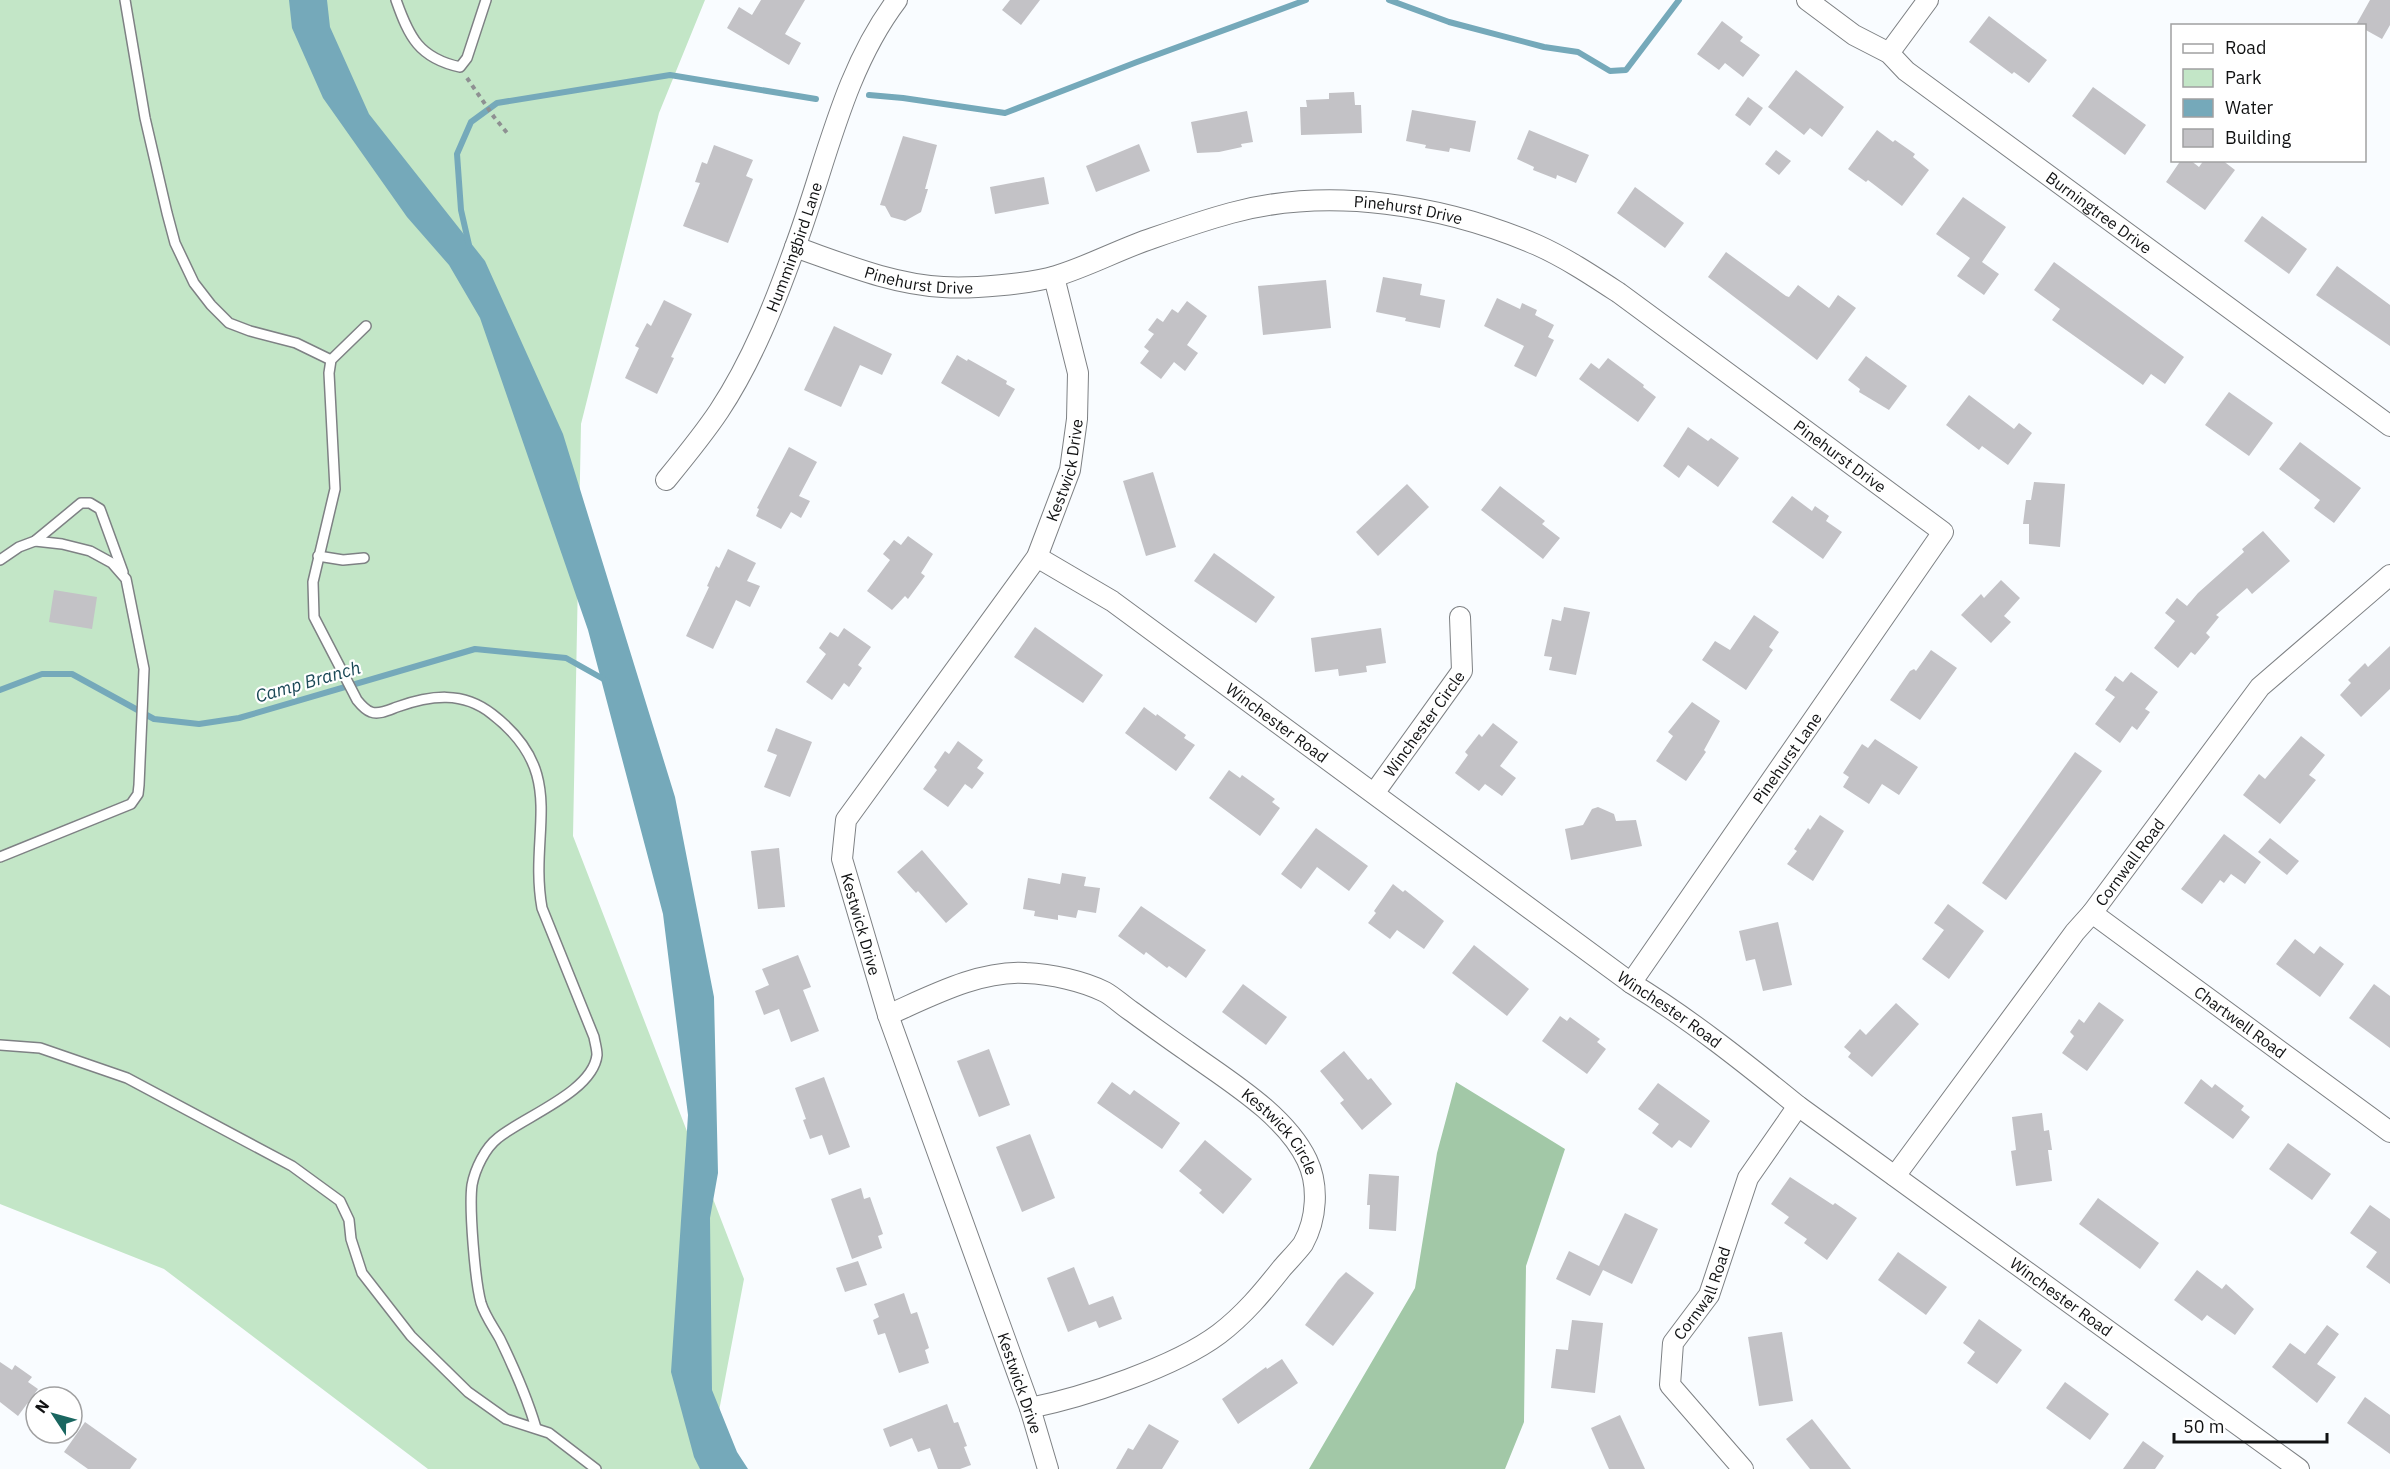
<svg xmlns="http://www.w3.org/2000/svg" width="2390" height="1469" viewBox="0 0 2390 1469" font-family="'IBM Plex Sans',sans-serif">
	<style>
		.green { fill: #c3e6c7 }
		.forest { fill: #a2c8a7 }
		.water { fill: #75a9ba }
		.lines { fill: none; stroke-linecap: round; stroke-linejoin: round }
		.stream { stroke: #75a9ba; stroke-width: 6 }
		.building { fill: #c3c2c6 }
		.lane-casing { stroke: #7e8184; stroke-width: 12 }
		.street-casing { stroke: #7e8184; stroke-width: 22 }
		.path { stroke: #8e9092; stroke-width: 4; stroke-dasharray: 4.5 4.5; stroke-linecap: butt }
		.lane { stroke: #fff; stroke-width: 9 }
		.street { stroke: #fff; stroke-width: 20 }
		.labels { text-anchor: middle; stroke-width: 4.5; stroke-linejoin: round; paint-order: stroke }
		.street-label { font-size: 16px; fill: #111213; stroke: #fff }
		.water-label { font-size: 18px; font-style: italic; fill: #1a4856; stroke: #fff }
	</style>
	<rect width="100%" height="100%" fill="#f9fcff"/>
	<polygon class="green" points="0,0 705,0 659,113 581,424 573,836 744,1279 708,1469 428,1469 164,1269 0,1204"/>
	<polygon class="forest" points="1456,1082 1565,1149 1526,1266 1524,1422 1505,1469 1309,1469 1415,1288 1437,1153"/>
	<polygon class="water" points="289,0 327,0 330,27 369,114 485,261 563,434 675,797 714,997 718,1173 710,1218 712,1390 737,1452 748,1469 700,1469 694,1457 671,1372 688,1115 663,914 588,630 480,318 449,265 407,217 323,98 292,28"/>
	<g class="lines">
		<g class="stream">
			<polyline points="1389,0 1449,22 1544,47 1578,52 1610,71 1626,70 1679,0"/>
			<polyline points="869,95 903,98 1005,113 1137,62 1306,0"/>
			<polyline points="469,245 461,210 457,154 471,122 497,103 670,75 816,99"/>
			<polyline points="0,690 42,674 72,674 154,719 199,724 239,718 475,649 566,658 607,681"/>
		</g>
	</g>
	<g class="building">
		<polygon points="761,0 805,0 785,34 801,43 789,65 727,28 739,7 752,15"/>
		<polygon points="1010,0 1040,0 1021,25 1002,10"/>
		<polygon points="2370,0 2390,0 2390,25 2382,39 2364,29 2364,26 2356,25"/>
		<polygon points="1989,16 2047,60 2029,83 2014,72 2012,74 1969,42"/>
		<polygon points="1722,21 1743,37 1740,41 1760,55 1743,77 1725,63 1719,70 1697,54"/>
		<polygon points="1796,70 1844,107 1822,137 1810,128 1804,135 1768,107"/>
		<polygon points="2093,87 2146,125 2125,155 2072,116"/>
		<polygon points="1354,92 1355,105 1361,105 1362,133 1301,135 1300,107 1307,107 1306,100 1329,99 1329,93"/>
		<polygon points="1748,97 1763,108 1750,126 1735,115"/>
		<polygon points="1412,110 1476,121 1470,152 1450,148 1449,152 1425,148 1426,145 1406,141"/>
		<polygon points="1247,111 1253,142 1241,144 1242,147 1219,152 1197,153 1191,122"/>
		<polygon points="1529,130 1589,155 1576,183 1557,175 1556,179 1533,170 1534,167 1517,159"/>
		<polygon points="1877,130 1893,142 1895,140 1915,154 1913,157 1929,170 1902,206 1868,180 1866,182 1848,169"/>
		<polygon points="903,136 937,145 925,189 928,189 921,212 905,221 891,217 885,206 880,205"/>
		<polygon points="1139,144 1150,171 1096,192 1086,166"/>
		<polygon points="714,145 753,160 746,176 753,179 728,243 683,226 700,183 695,182 702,162 707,164"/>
		<polygon points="1776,150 1791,161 1779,175 1765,164"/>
		<polygon points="2181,160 2190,160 2199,167 2204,160 2222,160 2235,170 2205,210 2166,182"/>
		<polygon points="1044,177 1049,204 995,214 990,187"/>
		<polygon points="1635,187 1684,223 1665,248 1617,213"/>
		<polygon points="1963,197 2006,227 1982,262 1999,274 1984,295 1957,276 1970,258 1936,234"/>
		<polygon points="2262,216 2307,249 2289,274 2244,241"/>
		<polygon points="1726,252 1786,296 1789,297 1798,285 1829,308 1838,295 1856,308 1817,360 1708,277"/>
		<polygon points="2054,262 2184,357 2165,384 2151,374 2143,385 2052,320 2060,309 2034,290"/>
		<polygon points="2337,266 2390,305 2390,346 2316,295"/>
		<polygon points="1383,277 1422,284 1420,295 1445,300 1440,328 1405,321 1406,318 1376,312"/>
		<polygon points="1326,280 1331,328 1263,335 1258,286"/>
		<polygon points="1497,298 1520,309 1522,303 1537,310 1535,315 1554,325 1548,337 1554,340 1536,377 1514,366 1524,346 1484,326"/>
		<polygon points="664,300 692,314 671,357 674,358 657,394 625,378 639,348 635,346 647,323 651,326"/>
		<polygon points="1187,301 1207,316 1187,345 1198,353 1185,371 1174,362 1161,379 1140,363 1149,351 1144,347 1154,334 1148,330 1157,318 1163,322 1172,309 1178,313"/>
		<polygon points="834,326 892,354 882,375 860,365 841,407 804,390"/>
		<polygon points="957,355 967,361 968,359 1007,381 1006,384 1015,389 999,417 941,383"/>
		<polygon points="1866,356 1907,386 1889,410 1859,392 1860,389 1848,380"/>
		<polygon points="1608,358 1644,385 1643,387 1656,397 1638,422 1579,379 1591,363 1599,369"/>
		<polygon points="2229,392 2273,423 2249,456 2205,425"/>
		<polygon points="1969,395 2014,429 2019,423 2032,433 2008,465 1982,446 1979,450 1946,425"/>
		<polygon points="1688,427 1708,441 1711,438 1739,458 1718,487 1688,465 1679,478 1663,466"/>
		<polygon points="2300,442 2361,488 2334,523 2314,508 2320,500 2279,469"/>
		<polygon points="789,447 817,462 799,496 810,501 801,518 791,512 781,529 756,516 759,509 757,508"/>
		<polygon points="1153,472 1176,547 1146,556 1123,481"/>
		<polygon points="2034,482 2065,484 2060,547 2029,544 2029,524 2023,524 2026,500 2031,500"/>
		<polygon points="1407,484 1429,507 1378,556 1356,532"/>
		<polygon points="1500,486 1545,521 1542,524 1560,538 1543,559 1481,510"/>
		<polygon points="1792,496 1812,511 1815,506 1829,516 1826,521 1842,532 1823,559 1772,522"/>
		<polygon points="2263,531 2290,561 2252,594 2247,588 2216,615 2219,617 2206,633 2210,637 2195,655 2191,652 2178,668 2154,648 2175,621 2165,613 2177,598 2187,606 2198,593 2244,552 2242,549"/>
		<polygon points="908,536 933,554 921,573 925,576 908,599 905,596 892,610 867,591 890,560 883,554 894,540 901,545"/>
		<polygon points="728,549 756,563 747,581 760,586 750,607 736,600 713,649 686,636 709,587 707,586 716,566 719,568"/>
		<polygon points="1214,553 1275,597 1256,623 1194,581"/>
		<polygon points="2001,580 2020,598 2004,616 2011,622 1991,643 1961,615 1981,594 1984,598"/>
		<polygon points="54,590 97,597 92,629 49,622"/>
		<polygon points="1564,607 1590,612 1576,675 1549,670 1552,657 1544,656 1552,619 1561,621"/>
		<polygon points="1754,615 1779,632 1769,647 1773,650 1746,690 1702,660 1715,641 1730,650"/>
		<polygon points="1035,627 1103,675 1083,703 1014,657"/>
		<polygon points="844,628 871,647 858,665 862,668 849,687 844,683 832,700 806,682 826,654 819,648 830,632 838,637"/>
		<polygon points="1381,628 1386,663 1366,666 1367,672 1339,676 1338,669 1315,672 1311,638"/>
		<polygon points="2390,646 2390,689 2361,717 2340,695 2351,683 2348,680 2365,663 2368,667"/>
		<polygon points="1931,650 1957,668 1920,720 1890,700 1910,671 1914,669 1916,671"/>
		<polygon points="2131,672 2158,692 2145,709 2150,712 2137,730 2132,726 2120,743 2095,724 2115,697 2105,690 2115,676 2123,682"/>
		<polygon points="1692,702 1720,721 1704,750 1706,752 1686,781 1656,761 1673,736 1668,732"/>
		<polygon points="1144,707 1156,716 1157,714 1186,735 1184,738 1195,745 1176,771 1125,733"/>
		<polygon points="1493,723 1518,742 1500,766 1516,778 1502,796 1485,784 1479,791 1455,773 1468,755 1465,752 1479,734 1482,737"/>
		<polygon points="776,728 812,742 790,797 764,787 777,755 767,751"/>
		<polygon points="2301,736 2325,755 2309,775 2316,780 2280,824 2243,795 2259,774 2265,779"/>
		<polygon points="1875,739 1918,767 1899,795 1882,784 1869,804 1843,787 1849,777 1843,773 1862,744 1868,748"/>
		<polygon points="958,741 983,760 977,768 984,773 972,789 965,784 948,807 923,789 937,770 934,767 945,751 949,754"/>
		<polygon points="2075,752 2102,771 2006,900 1982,883"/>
		<polygon points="1229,770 1240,778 1242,775 1275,799 1272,802 1280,808 1260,836 1209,798"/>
		<polygon points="1598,807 1614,814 1616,821 1636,820 1642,846 1571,860 1565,829 1583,825 1592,809"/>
		<polygon points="1820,815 1844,831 1813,881 1787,864 1797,851 1794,849 1808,828 1810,830"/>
		<polygon points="1316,828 1368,866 1349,891 1317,867 1301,889 1281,874"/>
		<polygon points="2224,834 2261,862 2245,884 2231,874 2224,883 2220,880 2202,904 2181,889"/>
		<polygon points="2270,838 2299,861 2287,875 2258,852"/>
		<polygon points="779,848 785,907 758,909 751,851"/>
		<polygon points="922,850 968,904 946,923 918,891 916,893 897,872"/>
		<polygon points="1062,873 1086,877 1084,886 1100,888 1096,913 1078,910 1076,918 1058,915 1058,920 1034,916 1035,911 1023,909 1028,878 1060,884"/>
		<polygon points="1393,884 1403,892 1405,890 1444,921 1424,949 1397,930 1390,939 1368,923 1376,913 1374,911"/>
		<polygon points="1948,904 1984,931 1949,979 1922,959 1944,930 1934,923"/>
		<polygon points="1141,906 1206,950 1186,978 1169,966 1167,968 1146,952 1144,955 1118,936"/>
		<polygon points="1778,922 1792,985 1763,991 1755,959 1746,961 1739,931"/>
		<polygon points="2295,939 2314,954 2320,946 2344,964 2320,997 2276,964"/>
		<polygon points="1474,945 1529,989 1507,1016 1452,973"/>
		<polygon points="798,955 811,987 803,990 819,1031 791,1042 779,1009 764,1015 755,991 769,985 762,969"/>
		<polygon points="1243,984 1287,1017 1266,1045 1222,1012"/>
		<polygon points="2374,984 2390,996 2390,1048 2349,1018"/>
		<polygon points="2099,1002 2124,1020 2087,1071 2062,1053 2074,1036 2070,1032 2079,1019 2084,1023"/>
		<polygon points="1896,1003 1919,1024 1872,1077 1848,1057 1851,1053 1844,1047 1860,1029 1866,1035"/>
		<polygon points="1560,1016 1567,1021 1570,1017 1600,1039 1597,1042 1606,1049 1587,1074 1542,1041"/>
		<polygon points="989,1049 1010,1105 979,1117 957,1061"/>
		<polygon points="1344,1051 1368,1080 1371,1078 1392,1104 1362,1130 1340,1103 1344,1100 1320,1071"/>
		<polygon points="824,1077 850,1147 829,1155 822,1135 810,1139 803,1120 806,1119 795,1088"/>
		<polygon points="2201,1079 2212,1088 2215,1084 2244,1106 2241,1110 2250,1117 2233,1139 2184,1103"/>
		<polygon points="1112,1082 1130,1095 1134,1090 1180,1123 1162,1149 1097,1103"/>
		<polygon points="1658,1083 1710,1121 1691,1148 1679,1140 1672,1148 1652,1133 1659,1124 1638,1109"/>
		<polygon points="2042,1113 2044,1131 2049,1130 2052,1150 2048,1150 2052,1181 2016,1186 2011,1151 2016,1150 2012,1117"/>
		<polygon points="1030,1134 1055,1198 1022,1212 996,1147"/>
		<polygon points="1205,1140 1252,1179 1223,1214 1199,1193 1202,1190 1179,1171"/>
		<polygon points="2288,1143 2331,1174 2312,1200 2269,1169"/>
		<polygon points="1369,1174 1399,1176 1396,1231 1369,1229 1370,1205 1367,1205"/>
		<polygon points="1790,1177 1833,1205 1835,1203 1857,1218 1827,1260 1804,1243 1807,1239 1784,1223 1789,1217 1771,1204"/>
		<polygon points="861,1188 864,1199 870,1197 883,1234 878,1236 882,1248 852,1259 831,1199"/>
		<polygon points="2098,1198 2159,1243 2140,1269 2079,1224"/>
		<polygon points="2370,1205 2390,1219 2390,1284 2366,1267 2377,1252 2350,1233"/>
		<polygon points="1625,1213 1658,1229 1632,1284 1603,1270 1590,1296 1556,1279 1569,1251 1599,1266"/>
		<polygon points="1898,1252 1947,1287 1926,1315 1878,1280"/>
		<polygon points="858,1261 867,1285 845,1292 836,1268"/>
		<polygon points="1074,1267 1089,1305 1113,1296 1122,1319 1099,1328 1096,1321 1068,1332 1047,1278"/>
		<polygon points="2197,1270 2222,1289 2226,1284 2254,1309 2235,1335 2207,1315 2202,1321 2174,1300"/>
		<polygon points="1346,1272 1374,1293 1333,1346 1305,1325 1338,1280"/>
		<polygon points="904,1293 911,1314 917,1312 929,1348 925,1350 929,1363 899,1373 885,1333 878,1335 873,1320 879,1317 874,1304"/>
		<polygon points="1979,1319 2022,1350 1997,1384 1967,1363 1975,1352 1963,1343"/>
		<polygon points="1572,1320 1603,1323 1595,1393 1551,1388 1556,1349 1568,1350"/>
		<polygon points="2327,1325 2339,1334 2317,1364 2336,1377 2317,1403 2272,1367 2290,1343 2305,1354"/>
		<polygon points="1782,1332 1793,1401 1759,1406 1748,1337"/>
		<polygon points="1282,1359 1298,1383 1238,1424 1222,1399 1266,1367 1267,1369"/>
		<polygon points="0,1362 12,1370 15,1365 32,1377 28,1382 38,1389 18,1416 0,1402"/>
		<polygon points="2065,1382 2109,1414 2090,1440 2046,1408"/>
		<polygon points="2365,1397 2390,1415 2390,1454 2347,1423"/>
		<polygon points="947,1404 954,1423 958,1422 967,1446 964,1447 971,1465 960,1469 938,1469 930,1448 918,1452 912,1438 890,1447 883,1429"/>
		<polygon points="1620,1415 1645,1469 1609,1469 1591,1428"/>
		<polygon points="1812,1419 1851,1469 1810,1469 1786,1439"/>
		<polygon points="85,1422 137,1459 130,1469 88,1469 64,1452"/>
		<polygon points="1149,1424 1179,1441 1162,1469 1116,1469 1128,1448 1133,1450"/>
		<polygon points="2143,1441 2164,1456 2155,1469 2123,1469"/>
	</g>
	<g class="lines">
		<defs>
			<g id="lane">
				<polyline points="125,0 145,118 167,213 175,243 194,283 211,305 229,323 250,331 296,343 331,360"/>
				<path d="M 396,0 C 409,37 419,58 460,67 L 467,58 L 486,0"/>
				<path d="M 366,326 L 331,360 L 329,373 L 335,489 L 313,582 L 314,617 L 357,700 C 361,705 365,710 371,712 C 379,715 389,710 397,707 C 431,695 463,691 492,714 C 570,774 528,830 542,908 L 594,1037 C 595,1043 597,1049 597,1055 C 593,1092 523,1117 498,1138 C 485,1148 475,1169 472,1185 C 469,1208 475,1281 481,1303 C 485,1316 494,1328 500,1339 C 514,1368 527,1397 536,1428"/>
				<polyline points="35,541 81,503 90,503 100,509 123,572"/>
				<polyline points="318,556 343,560 364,558"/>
				<polyline points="0,560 19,547 35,541 62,544 90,551 112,563 126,579 144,669 139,785 138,794 131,804 0,857"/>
				<polyline points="0,1045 40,1048 127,1078 292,1166 340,1201 349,1220 351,1239 362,1273 411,1336 468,1392 506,1419 549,1433 596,1469"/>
			</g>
			<g id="street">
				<path id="s1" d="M 1807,0 L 1854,35 L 1889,53 L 1906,71 L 2390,426"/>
				<polyline points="1889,53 1928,0"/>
				<path id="s2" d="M 795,247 C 844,264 891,284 943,287 C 971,289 1030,284 1056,276 C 1089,266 1120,249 1153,238 C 1179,229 1205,220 1231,213 C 1330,186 1444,205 1537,245 C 1566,258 1593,276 1619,293 L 1943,532 L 1631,983"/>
				<path id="s3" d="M 666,480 C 684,458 703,435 719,411 C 752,361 775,303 795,247 C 826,164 843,71 897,0"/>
				<path id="s4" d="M 1037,557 L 1112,601 L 1631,983 C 1690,1019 1745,1063 1798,1106 L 2299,1469"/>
				<path id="s5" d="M 1375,792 L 1462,671 L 1460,617"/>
				<path id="s6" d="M 2092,913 L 2390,1132"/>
				<path id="s7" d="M 888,1015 C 929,997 979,970 1026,973 C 1051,974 1083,981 1105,992 C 1114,997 1122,1005 1131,1011 C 1149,1024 1168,1038 1187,1051 C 1227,1080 1285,1114 1307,1160 C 1319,1185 1317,1219 1303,1244 C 1297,1252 1289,1260 1282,1268 C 1263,1292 1244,1315 1219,1334 C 1175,1367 1084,1397 1030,1408"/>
				<path id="s8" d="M 1895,1176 L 2075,932 L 2092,913 L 2260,687 L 2390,575"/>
				<path id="s9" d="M 1048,1469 L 1030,1408 L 888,1015 L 842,859 L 846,820 L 1037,557 L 1070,470 L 1077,419 L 1078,373 L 1054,277"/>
				<path id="s10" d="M 1743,1469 L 1670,1385 L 1673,1343 L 1709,1295 L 1748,1178 L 1798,1106"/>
			</g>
		</defs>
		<use href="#lane" class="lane-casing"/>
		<use href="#street" class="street-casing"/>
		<polyline class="path" points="467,78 494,117 508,134"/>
		<use href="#lane" class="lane"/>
		<use href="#street" class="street"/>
	</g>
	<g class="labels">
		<g class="street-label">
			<text dy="6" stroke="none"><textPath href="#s2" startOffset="633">Pinehurst Drive</textPath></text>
			<text dy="6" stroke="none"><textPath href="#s1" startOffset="362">Burningtree Drive</textPath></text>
			<text dy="6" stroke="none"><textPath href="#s3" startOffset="268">Hummingbird Lane</textPath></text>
			<text dy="6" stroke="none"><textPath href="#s2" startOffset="129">Pinehurst Drive</textPath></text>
			<text dy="6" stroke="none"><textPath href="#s2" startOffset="1137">Pinehurst Drive</textPath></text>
			<text dy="6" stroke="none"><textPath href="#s9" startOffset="1100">Kestwick Drive</textPath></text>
			<text dy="6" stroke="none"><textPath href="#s4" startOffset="292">Winchester Road</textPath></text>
			<text dy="6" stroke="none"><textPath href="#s5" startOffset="84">Winchester Circle</textPath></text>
			<text transform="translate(1787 758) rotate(-55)" y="6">Pinehurst Lane</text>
			<text dy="6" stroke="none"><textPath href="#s8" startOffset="392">Cornwall Road</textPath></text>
			<text transform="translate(861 924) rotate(74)" y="6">Kestwick Drive</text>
			<text dy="6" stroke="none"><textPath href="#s4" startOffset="778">Winchester Road</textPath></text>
			<text dy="6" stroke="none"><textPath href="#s6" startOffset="184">Chartwell Road</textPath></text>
			<text dy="6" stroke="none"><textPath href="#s7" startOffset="453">Kestwick Circle</textPath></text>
			<text dy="6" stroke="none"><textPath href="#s10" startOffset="212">Cornwall Road</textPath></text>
			<text dy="6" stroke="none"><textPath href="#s4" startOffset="1264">Winchester Road</textPath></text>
			<text transform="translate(1020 1383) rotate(71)" y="6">Kestwick Drive</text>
		</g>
		<g class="water-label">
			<text transform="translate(308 682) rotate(-16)" y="6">Camp Branch</text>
		</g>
	</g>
	<rect x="2171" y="24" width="195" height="138" fill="#ffffff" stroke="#a0a0a1" stroke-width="1.5"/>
	<rect x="2183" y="44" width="30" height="9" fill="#ffffff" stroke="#a0a0a1" stroke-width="1.5"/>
	<text x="2225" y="54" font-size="18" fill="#111213">Road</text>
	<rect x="2183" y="69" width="30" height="18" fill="#c3e6c7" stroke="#a0a0a1" stroke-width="1.5"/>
	<text x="2225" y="84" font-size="18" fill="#111213">Park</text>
	<rect x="2183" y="99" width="30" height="18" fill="#75a9ba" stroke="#a0a0a1" stroke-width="1.5"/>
	<text x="2225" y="114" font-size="18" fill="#111213">Water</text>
	<rect x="2183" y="129" width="30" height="18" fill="#c3c2c6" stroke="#a0a0a1" stroke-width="1.5"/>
	<text x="2225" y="144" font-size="18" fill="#111213">Building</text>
	<g transform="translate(54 1415) rotate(306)"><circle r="28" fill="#ffffff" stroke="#a0a0a1" stroke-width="1.5"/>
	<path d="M0-4.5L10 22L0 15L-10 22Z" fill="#1a6660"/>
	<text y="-9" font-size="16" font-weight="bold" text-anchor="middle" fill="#111213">N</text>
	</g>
	<path d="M2174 1433v9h153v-9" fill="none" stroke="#111213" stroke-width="3"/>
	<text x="2183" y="1433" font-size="18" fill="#111213" stroke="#ffffff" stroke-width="4.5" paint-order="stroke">50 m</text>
</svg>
